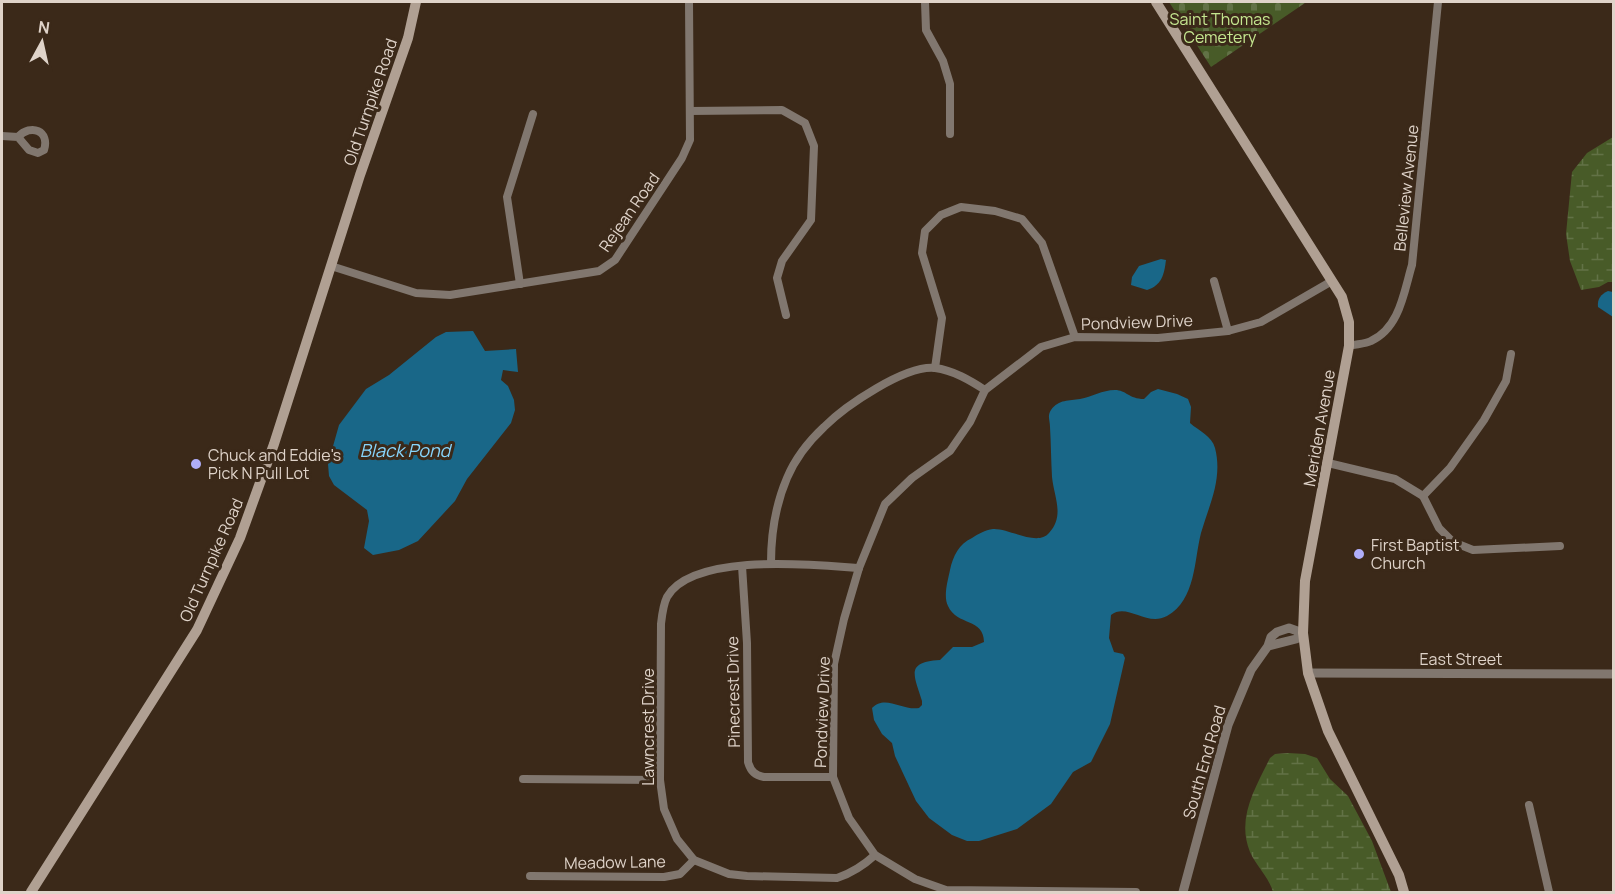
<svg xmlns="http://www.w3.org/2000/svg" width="1615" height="894" viewBox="0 0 1615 894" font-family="Manrope,sans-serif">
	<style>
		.wetland { fill: url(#wetland-marsh) }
		.cemetery { fill: url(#cemetery-stones) }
		.water { fill: #196788 }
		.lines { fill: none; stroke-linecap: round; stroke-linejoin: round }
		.minor { stroke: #81776f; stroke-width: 8 }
		.tertiary { stroke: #81776f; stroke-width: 9 }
		.secondary { stroke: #b0a093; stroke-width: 10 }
		.poi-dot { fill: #b0aefa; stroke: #3b2919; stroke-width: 2 }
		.labels { text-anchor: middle; stroke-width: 6; stroke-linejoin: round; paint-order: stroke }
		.park-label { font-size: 16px; fill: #c5e790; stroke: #3b2919 }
		.street-label { font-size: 16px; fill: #dfd3c9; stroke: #3b2919 }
		.poi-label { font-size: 16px; fill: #dfd3c9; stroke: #3b2919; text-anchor: start }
		.water-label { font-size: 18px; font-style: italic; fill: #87d5fc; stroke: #3b2919 }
	</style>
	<defs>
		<pattern id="wetland-marsh" width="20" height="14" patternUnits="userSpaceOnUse" patternTransform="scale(1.5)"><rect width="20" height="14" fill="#485b28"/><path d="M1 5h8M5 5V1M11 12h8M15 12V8" fill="none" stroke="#627246"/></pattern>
		<pattern id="cemetery-stones" width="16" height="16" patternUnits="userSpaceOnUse" patternTransform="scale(1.5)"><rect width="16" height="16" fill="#485b28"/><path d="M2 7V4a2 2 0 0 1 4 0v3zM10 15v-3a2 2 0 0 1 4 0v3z" fill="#627246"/></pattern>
	</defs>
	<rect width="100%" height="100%" fill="#3b2919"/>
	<g class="wetland">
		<polygon points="1613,137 1613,282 1608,282 1599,287 1581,290 1570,261 1566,234 1572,172 1587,153"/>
		<path d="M 1288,753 L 1305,754 L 1317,758 L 1330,779 L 1348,796 L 1372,841 L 1391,892 L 1273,892 C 1269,877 1256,866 1250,852 C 1236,818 1256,787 1270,758 L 1275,754 Z"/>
	</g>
	<polygon class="cemetery" points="1169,2 1321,2 1305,3 1211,67"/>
	<g class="water">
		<path d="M 1161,259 L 1166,260 C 1164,275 1162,285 1147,290 L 1131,285 L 1132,277 L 1139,266 Z"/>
		<path d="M 1608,291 L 1613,292 L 1613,317 L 1598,307 C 1597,299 1601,294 1608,291 Z"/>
		<polygon points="473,331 485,351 516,349 518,372 503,370 501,380 508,386 514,400 515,410 511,423 467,479 455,501 418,541 399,550 373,555 364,548 369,521 367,510 334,485 329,476 328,464 339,425 366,389 389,375 436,337 446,332"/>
		<path d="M 1158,389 L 1177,394 L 1188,399 L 1191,407 L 1190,423 C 1199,431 1212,436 1215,448 C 1223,479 1209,505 1201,533 C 1194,560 1196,600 1167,616 C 1146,627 1127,602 1111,615 L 1109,638 L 1114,652 L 1123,654 L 1125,658 L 1110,724 L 1091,762 L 1073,772 L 1051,804 L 1017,829 L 979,841 L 967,841 L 952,835 L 929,818 L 916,801 L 895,756 L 892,743 L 882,734 L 874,720 L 872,708 C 885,694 903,711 919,708 L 922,705 L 922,701 C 914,675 905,662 940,660 L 953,647 L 972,647 L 984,642 C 984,618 957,626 948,606 C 943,596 948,580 950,570 C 953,556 959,544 972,538 C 978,534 985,530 993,529 C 1009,528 1037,547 1049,533 C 1065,516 1054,497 1052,477 C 1051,460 1051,443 1050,427 C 1050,420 1047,416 1051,410 C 1059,399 1069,401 1080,399 C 1092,397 1102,390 1115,390 C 1126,390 1129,399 1144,399 L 1151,392 Z"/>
	</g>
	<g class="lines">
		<g class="minor">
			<polyline points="925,2 926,30 943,61 950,84 950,134"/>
			<polyline points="690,111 782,110 805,123 814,146 811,220 782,261 777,278 786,315"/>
			<path d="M 2,136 L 18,137 C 31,123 50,131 44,150 L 38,153 L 29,150 L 18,137"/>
			<polyline points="331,266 416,293 450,295 599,271 615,260 682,158 690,140 689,2"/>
			<polyline points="1214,281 1228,331"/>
			<polyline points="520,284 507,197 533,114"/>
			<path d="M 1349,346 C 1356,344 1365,344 1371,341 C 1400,328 1404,291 1412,265 L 1438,2"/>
			<polyline points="935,368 942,318 922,253 925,231 941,215 961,207 995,211 1022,219 1042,243 1075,337"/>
			<polyline points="1328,463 1395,479 1423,496 1439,528 1453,542 1473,550 1560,546"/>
			<polyline points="1423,496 1450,468 1484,420 1506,381 1511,354"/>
			<path d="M 771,563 C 771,533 775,506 787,478 C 795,459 809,441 824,427 C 845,406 905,365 935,368 C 953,370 971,381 985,390"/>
			<path d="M 742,566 L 747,643 L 748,762 C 751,772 755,775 764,777 L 833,777"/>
			<path d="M 859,568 C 815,565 693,552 667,597 C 663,605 662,615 661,624 L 660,780 L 664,809 L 677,839 L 694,860 L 729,874 L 747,876 L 837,878 C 852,873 863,866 875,855"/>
			<polyline points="523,779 660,780"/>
			<polyline points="1529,805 1549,892"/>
			<polyline points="530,876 664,877 680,874 694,860"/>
			<polyline points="1136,892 946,890 915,879 875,855 849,818 833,777 834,664 844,619 859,568 885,504 912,478 950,451 970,422 985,390 1041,347 1075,337 1158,338 1228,331 1261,322 1332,281"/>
		</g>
		<g class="tertiary">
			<polyline points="1308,673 1614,674"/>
			<polyline points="1183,892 1228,725 1251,670 1268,646 1271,637 1277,632 1289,628 1303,633 1296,639 1268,646"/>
		</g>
		<g class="secondary">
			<polyline points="1156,2 1342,297 1349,322 1349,346 1305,581 1303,633 1308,673 1328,731 1399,875 1404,892"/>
			<polyline points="31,892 197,630 240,538 274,444 360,175 408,38 416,2"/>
		</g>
	</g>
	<g class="poi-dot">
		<circle cx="196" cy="464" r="6"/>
		<circle cx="1359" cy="554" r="6"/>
	</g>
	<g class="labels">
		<g class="park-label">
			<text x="1220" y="25">Saint Thomas<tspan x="1220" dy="18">Cemetery</tspan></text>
		</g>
		<g class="street-label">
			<text transform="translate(370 102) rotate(-71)" y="6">Old Turnpike Road</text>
			<text transform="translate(1406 188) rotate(-84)" y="6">Belleview Avenue</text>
			<text transform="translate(629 212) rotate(-55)" y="6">Rejean Road</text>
			<text transform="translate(1137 322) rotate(-2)" y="6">Pondview Drive</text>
			<text transform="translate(1319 428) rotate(-80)" y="6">Meriden Avenue</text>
			<text transform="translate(211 560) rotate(-66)" y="6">Old Turnpike Road</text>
			<text x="1461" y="665">East Street</text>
			<text transform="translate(733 692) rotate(-91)" y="6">Pinecrest Drive</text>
			<text transform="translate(822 712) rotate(-88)" y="6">Pondview Drive</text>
			<text transform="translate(648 727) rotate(-90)" y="6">Lawncrest Drive</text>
			<text transform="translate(1204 762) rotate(-74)" y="6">South End Road</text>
			<text transform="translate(615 862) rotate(-1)" y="6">Meadow Lane</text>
		</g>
		<g class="poi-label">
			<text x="208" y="461">Chuck and Eddie's<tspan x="208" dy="18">Pick N Pull Lot</tspan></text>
			<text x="1371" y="551">First Baptist<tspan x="1371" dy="18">Church</tspan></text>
		</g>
		<g class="water-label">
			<text x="405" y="457">Black Pond</text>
		</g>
	</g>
	<rect width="1615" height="894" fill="none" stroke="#dfd3c9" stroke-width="6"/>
	<g transform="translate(42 42) rotate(8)" stroke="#3b2919" stroke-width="4.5" paint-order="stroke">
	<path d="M0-4.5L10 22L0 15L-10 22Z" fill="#dfd3c9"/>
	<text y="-9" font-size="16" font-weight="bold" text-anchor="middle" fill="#dfd3c9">N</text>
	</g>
</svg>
